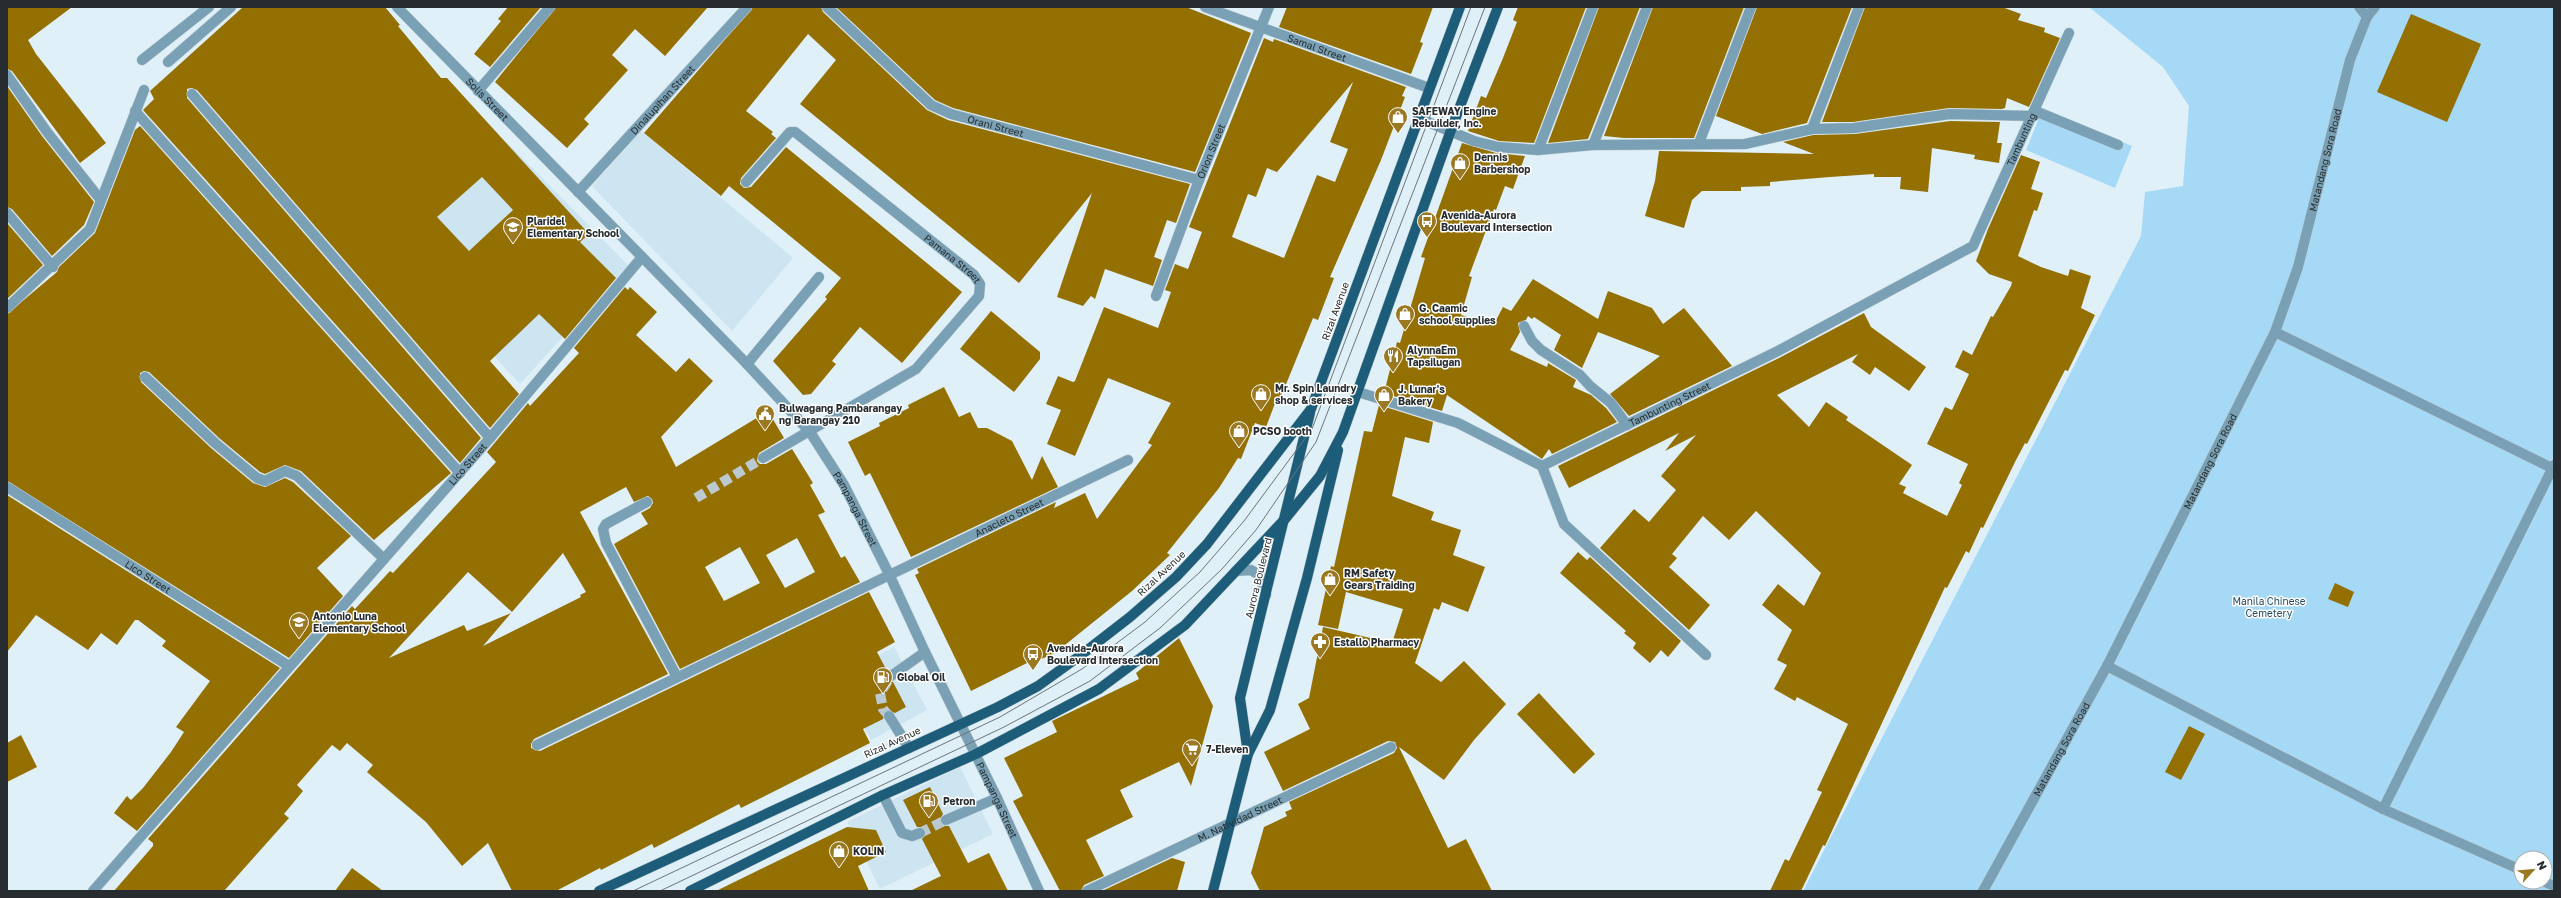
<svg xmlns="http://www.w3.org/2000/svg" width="2561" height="898" viewBox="0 0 2561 898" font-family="'Golos Text',sans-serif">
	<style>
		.built { fill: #cde4f1 }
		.green { fill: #a5d9f5; fill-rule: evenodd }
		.building { fill: #947003; fill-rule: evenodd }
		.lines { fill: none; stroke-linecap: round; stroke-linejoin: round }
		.minor-tunnel { stroke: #bbc9d0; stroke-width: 10; stroke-dasharray: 10 5; stroke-linecap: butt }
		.minor-casing { stroke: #bfcdd4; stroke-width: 11 }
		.major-casing { stroke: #bfcdd4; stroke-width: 11 }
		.minor { stroke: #79a0b4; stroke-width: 10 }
		.major { stroke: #1e5d7a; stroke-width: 10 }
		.tram { stroke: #6c757a; stroke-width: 1 }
		.labels { text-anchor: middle; stroke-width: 3; stroke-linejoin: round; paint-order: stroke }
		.street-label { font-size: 10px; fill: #262c2f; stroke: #fff }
		.poi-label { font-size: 10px; font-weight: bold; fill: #262c2f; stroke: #fff; text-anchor: start }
		.park-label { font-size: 10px; fill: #244e63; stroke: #fff }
	</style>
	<rect width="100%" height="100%" fill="#e0f0f8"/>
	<g class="built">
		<polygon points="463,98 628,265 520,384 405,259"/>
		<polygon points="641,131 793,258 732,331 592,186"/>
		<polygon points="894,647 927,710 871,740 838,677"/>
		<polygon points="960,767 993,834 880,889 847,822"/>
	</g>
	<g class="green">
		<path d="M 2089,7 L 2554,7 L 2554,891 L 1803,891 L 2141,236 L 2145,192 L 2183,186 L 2189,106 L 2163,67 ZM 2521,858 L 2545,858 L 2545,882 L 2521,882 Z"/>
		<polygon points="2043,108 2132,146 2115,188 2026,150"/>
	</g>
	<g class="building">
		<polygon points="7,7 72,7 28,40 36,54 106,143 80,163 12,71 7,69"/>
		<path d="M 243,7 L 385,7 L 400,25 L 398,26 L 441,78 L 447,78 L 589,234 L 580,242 L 616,278 L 565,339 L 539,314 L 490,361 L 519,394 L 490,428 L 197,90 L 191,88 L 187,89 L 187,98 L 481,438 L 460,463 L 143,110 L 154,99 L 150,91 ZM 482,177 L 513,210 L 469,251 L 437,217 Z"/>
		<polygon points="508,7 541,7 490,67 474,54 501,21 498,19"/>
		<polygon points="556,7 708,7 665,56 635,29 612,55 628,70 584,119 589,124 567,148 495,82"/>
		<polygon points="753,7 821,7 823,12 927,110 948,120 1190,184 1176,223 1167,220 1154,257 1162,260 1153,286 1105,269 1095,299 1091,296 1083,306 1057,297 1092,193 1019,283 800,104 836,60 808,34 746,111 773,132 771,134 776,138 741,178 740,184 744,188 751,187 786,147 962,292 902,363 860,327 832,361 836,364 811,394 803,395 773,361 827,299 825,297 841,278 729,186 721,196 644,133"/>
		<polygon points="836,7 1186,7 1251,33 1195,172 953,108 935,100"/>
		<polygon points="1287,7 1433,7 1420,42 1423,43 1411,74 1279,27"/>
		<polygon points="1518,7 1586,7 1534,143 1499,141 1468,131 1481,96 1486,98 1503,58 1517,22 1513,20"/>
		<polygon points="1599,7 1640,7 1588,139 1548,143"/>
		<polygon points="1653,7 1744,7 1694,138 1624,138 1604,136"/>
		<polygon points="1757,7 1852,7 1807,123 1762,134 1716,116"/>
		<polygon points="1865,7 2002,7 2021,14 2018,20 2045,28 2044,32 2060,38 2029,107 2007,98 2005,108 2002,109 1949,108 1853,122 1822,122"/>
		<polygon points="2411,14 2481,44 2447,122 2377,92"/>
		<path d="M 1264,38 L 1273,42 L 1274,39 L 1406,87 L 1402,96 L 1405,97 L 1381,160 L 1330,277 L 1334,278 L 1318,320 L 1313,318 L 1280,399 L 1277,398 L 1266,427 L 1255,423 L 1241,459 L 1238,458 L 1219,488 L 1167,553 L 1170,555 L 1132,591 L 1055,653 L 1030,664 L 1029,662 L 971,691 L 915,575 L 919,573 L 917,569 L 1056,502 L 1054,508 L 1085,493 L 1097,519 L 1152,445 L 1148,443 L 1171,403 L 1108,378 L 1075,456 L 1047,444 L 1061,410 L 1046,404 L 1058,376 L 1073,382 L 1075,381 L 1104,307 L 1158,328 L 1171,292 L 1165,290 L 1175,264 L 1188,269 L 1202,232 L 1189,227 ZM 1353,82 L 1330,142 L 1348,149 L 1335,182 L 1317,175 L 1284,258 L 1232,237 L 1248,194 L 1256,197 L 1267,168 L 1277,172 Z"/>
		<polygon points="7,86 42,136 94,202 84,225 52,256 12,209 7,207"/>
		<polygon points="1950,121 2000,122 1997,143 2002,143 1999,163 1974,159 1975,155 1932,148 1928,192 1900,189 1901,177 1874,177 1874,174 1830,177 1770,182 1770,186 1741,187 1741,191 1702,191 1692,200 1684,228 1645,216 1655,181 1659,151 1814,154 1783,142 1813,135 1855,134"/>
		<polygon points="140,126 451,473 374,540 301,471 285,465 265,474 260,472 219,438 149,372 144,371 140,373 141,382 211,448 253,483 265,487 285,478 293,482 351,536 317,568 343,596 289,658 7,481 7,314 57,272 59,267 95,233 135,130"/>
		<polygon points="1462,143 1496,153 1525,156 1513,189 1505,186 1496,210 1494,209 1469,276 1472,277 1461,315 1494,324 1503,307 1511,311 1533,279 1598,319 1608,291 1652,308 1663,324 1684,308 1732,366 1629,416 1610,394 1660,356 1598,332 1582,368 1554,350 1561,335 1534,317 1532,319 1528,316 1526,320 1518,323 1520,332 1510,350 1547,367 1548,363 1576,380 1573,387 1591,395 1606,408 1617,422 1552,454 1549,449 1542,459 1447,395 1442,411 1384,393 1397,342 1400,343 1425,258 1421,257"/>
		<polygon points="2021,155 2040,162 2031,189 2043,193 2037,211 2034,210 2018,256 2041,267 2068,276 2070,269 2091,276 2081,308 2095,315 2068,371 2065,370 2027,444 2025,443 2015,462 1983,528 1981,527 1969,553 1966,551 1947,588 1945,587 1825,846 1823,845 1801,891 1770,891 1785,859 1789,861 1822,792 1817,790 1848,724 1797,697 1795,701 1774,689 1787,665 1777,660 1792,630 1762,605 1778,584 1804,606 1821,573 1756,511 1729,540 1703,516 1672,554 1677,558 1669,567 1710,605 1689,630 1600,548 1634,509 1649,522 1676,490 1661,476 1696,435 1665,451 1679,433 1569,488 1558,466 1779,358 1864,313 1871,327 1926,367 1909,391 1875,367 1870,375 1852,362 1858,354 1777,395 1809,427 1826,402 1848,417 1846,420 1912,465 1899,484 1906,487 1903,493 1947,516 1962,485 1959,483 1968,464 1927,444 1945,407 1952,410 1969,374 1955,367 1963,350 1972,355 1991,316 1993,317 2011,286 2012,282 1989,274 1976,261 1988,229"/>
		<polygon points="7,223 43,265 7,299"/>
		<path d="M 625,287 L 628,290 L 630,287 L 657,312 L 636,335 L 676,372 L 689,358 L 713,381 L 661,437 L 676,467 L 768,411 L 784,438 L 759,453 L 757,461 L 760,464 L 766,464 L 792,449 L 813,483 L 810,485 L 825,512 L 818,515 L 841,558 L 845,556 L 860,582 L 680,669 L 614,544 L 648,524 L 641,513 L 650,508 L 653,503 L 652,499 L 648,496 L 634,502 L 626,487 L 580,512 L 668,674 L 534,739 L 531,744 L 531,748 L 540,751 L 869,592 L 895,642 L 877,652 L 887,671 L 885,677 L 888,682 L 893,682 L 906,707 L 895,713 L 886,710 L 883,719 L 863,729 L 870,743 L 741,808 L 739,804 L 654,848 L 652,844 L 601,870 L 600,868 L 556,891 L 512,891 L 488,843 L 462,866 L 426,822 L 367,772 L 373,765 L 347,743 L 340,751 L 332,745 L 297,785 L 303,791 L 284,814 L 289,818 L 224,891 L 114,891 L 153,846 L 153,843 L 148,839 L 352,606 L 355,609 L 390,571 L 393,573 L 496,462 L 487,452 L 528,403 L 530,406 L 579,353 L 574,348 ZM 797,538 L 815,572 L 785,588 L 766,555 ZM 740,547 L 760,583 L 724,601 L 705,567 ZM 563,553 L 586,592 L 580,595 L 581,597 L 483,646 L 511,613 L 467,631 L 464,625 L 389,658 L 468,572 L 512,612 Z"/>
		<polygon points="991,311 1040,352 1040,359 1014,392 960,349"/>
		<polygon points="944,387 959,417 970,412 978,428 987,428 1012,441 1032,480 1042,456 1058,487 911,557 870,473 865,476 848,442 880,426 879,423 909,408 908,405"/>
		<polygon points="1379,405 1433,422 1429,443 1405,437 1392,496 1434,512 1431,520 1461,530 1453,555 1485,567 1468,612 1442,602 1439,610 1434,608 1415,663 1441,682 1464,661 1506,704 1474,740 1444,780 1399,747 1448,848 1466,839 1492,891 1260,891 1251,873 1264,827 1287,816 1285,812 1292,809 1289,802 1394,753 1397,748 1395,742 1388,741 1283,791 1264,752 1310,729 1298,704 1309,698 1323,627 1392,643 1403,609 1346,592 1338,629 1318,625 1331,566 1334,567 1364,431 1372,432"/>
		<polygon points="7,495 280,668 137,831 114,813 127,796 131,800 143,788 171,752 184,732 176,727 210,681 162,646 166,641 138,620 135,620 117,645 101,633 88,650 36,615 7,652"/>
		<polygon points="1578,552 1587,560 1590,557 1681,641 1668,657 1661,650 1650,663 1633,648 1636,643 1624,633 1626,631 1560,573"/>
		<polygon points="2335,583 2354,592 2348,607 2328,599"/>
		<polygon points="1179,638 1213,706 1191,786 1179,762 1120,790 1133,817 1086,840 1104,876 1084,885 1081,891 1060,891 1013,801 1023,796 1004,758 1057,732 1052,721 1139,679 1136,673"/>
		<polygon points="1539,693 1595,754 1574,774 1517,714"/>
		<polygon points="2189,726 2205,734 2181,780 2165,772"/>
		<polygon points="21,735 37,767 7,782 7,743"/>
		<polygon points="930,787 943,814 940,819 940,823 945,826 949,826 968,863 989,853 1008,891 910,891 941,876 922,839 926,834 926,830 921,827 917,827 903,800"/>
		<polygon points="847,827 876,830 886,852 858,866 869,891 716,891"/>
		<polygon points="1172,858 1185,862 1177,891 1102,891"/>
		<polygon points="352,868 383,891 335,891"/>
	</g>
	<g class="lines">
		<g class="minor-tunnel">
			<polyline points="696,498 763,458"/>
			<polyline points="889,716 883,709 880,693 891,676"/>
			<polyline points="920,833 946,820"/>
		</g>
		<defs>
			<g id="minor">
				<path id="s1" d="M 397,7 L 747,364 L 810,432 L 844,485 L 889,574 L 925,652 L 997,798 L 1039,891"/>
				<path id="s2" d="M 827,7 L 931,105 L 951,114 L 1199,180"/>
				<path id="s3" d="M 1205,7 L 1429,88"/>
				<polyline points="2359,7 2367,17"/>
				<polyline points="142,60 209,7"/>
				<polyline points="168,62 231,7"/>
				<polyline points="7,75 47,132 100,199"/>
				<polyline points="478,91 550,7"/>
				<polyline points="192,94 490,438"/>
				<polyline points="135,111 460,473"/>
				<polyline points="2035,111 2118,145"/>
				<polyline points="1418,118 1474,141 1498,147 1538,150 1593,145 1745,144 1812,129 1854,128 1950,114 2034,116"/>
				<polyline points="1812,129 1859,7"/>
				<polyline points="1699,143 1751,7"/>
				<polyline points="1593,145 1647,7"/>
				<polyline points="1538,150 1593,7"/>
				<path id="s4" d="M 746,182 L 790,132 L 795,132 L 974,275 L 980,284 L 979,296 L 916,369 L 763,458"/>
				<path id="s5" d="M 578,192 L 747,7"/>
				<polyline points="7,213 53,267"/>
				<path id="s6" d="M 1156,296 L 1199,180 L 1269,7"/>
				<polyline points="7,308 90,229 144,90"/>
				<polyline points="1524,326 1532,341 1541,350 1580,375 1590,386 1611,403 1627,425"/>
				<polyline points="2275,332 2554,469"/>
				<polyline points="747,364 819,277"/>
				<polyline points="145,377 215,443 257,478 265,481 285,471 297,476 384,559"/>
				<path id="s7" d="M 1358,392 L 1458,423 L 1542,466 L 1776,352 L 1973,246 L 2069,33"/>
				<polyline points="1542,466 1564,524 1706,655"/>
				<path id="s8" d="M 7,487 L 289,666"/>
				<polyline points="647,502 606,524 603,529 606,543 677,677"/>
				<polyline points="1236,571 1251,570 1259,575 1266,595"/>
				<polyline points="2107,666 2383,809 2521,870"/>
				<polyline points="891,676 925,652"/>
				<polyline points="889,716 909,748"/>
				<path id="s9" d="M 537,745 L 1128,460"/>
				<polyline points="883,795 902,833 912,836 920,833"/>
				<polyline points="2383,809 2554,465"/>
				<polyline points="946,820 997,798"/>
				<polyline points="2545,882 2554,886"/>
				<path id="s10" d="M 93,891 L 490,438 L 642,257"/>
				<path id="s11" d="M 1087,891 L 1391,747"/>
				<path id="s12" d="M 1983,891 L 2107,666 L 2275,332 L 2298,267 L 2350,60 L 2367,17 L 2375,7"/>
			</g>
			<g id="major">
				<polyline points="1248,754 1240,698 1310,413"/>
				<polyline points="599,891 998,707 1038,686 1081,655 1130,617 1176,577 1207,544 1311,409 1460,7"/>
				<polyline points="690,891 883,795 976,754 1099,689 1185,625 1285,519 1320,476 1343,432 1451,130 1498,7"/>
				<polyline points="1213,891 1248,754 1270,710 1307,578 1338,450"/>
			</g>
		</defs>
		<use href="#minor" class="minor-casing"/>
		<use href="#major" class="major-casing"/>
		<use href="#minor" class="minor"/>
		<use href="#major" class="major"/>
		<g class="tram">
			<polyline points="633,891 1000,717 1082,669 1145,622 1200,572 1244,521 1312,429 1471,7"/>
			<polyline points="660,891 1004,727 1090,681 1160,628 1222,569 1256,530 1316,442 1485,7"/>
		</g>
	</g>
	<defs>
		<symbol id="shop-pin" viewBox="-11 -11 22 30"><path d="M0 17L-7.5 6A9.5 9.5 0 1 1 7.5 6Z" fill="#9b7923" stroke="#fff"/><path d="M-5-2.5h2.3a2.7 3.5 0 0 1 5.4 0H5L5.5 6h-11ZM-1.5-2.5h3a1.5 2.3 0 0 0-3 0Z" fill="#fff"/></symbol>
		<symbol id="bus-pin" viewBox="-11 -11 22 30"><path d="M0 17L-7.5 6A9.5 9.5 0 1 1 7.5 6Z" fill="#9b7923" stroke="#fff"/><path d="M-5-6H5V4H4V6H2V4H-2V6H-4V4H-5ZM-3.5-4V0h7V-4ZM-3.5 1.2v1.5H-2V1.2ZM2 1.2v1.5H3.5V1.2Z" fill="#fff"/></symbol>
		<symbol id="school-pin" viewBox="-11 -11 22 30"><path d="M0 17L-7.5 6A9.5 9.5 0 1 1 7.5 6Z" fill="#9b7923" stroke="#fff"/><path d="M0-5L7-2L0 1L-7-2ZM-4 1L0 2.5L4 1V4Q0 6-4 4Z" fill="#fff"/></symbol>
		<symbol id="restaurant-pin" viewBox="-11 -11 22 30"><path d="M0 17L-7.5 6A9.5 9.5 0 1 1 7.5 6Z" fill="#9b7923" stroke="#fff"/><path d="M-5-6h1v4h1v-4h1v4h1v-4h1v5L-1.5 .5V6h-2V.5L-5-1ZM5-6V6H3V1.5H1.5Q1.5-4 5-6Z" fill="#fff"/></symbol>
		<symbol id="civic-pin" viewBox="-11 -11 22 30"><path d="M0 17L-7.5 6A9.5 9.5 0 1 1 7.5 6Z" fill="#9b7923" stroke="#fff"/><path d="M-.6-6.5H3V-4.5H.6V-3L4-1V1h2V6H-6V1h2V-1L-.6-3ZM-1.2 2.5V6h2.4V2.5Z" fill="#fff"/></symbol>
		<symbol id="pharmacy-pin" viewBox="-11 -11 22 30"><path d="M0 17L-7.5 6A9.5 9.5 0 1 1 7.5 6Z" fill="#9b7923" stroke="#fff"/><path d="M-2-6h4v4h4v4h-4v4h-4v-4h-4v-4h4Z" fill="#fff"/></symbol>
		<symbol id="fuel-pin" viewBox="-11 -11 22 30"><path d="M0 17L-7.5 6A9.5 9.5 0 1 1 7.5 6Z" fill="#9b7923" stroke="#fff"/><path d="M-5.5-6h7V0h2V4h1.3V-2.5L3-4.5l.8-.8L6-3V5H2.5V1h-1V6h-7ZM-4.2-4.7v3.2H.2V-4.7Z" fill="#fff"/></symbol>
		<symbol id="supermarket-pin" viewBox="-11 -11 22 30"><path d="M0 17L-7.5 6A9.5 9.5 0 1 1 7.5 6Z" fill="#9b7923" stroke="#fff"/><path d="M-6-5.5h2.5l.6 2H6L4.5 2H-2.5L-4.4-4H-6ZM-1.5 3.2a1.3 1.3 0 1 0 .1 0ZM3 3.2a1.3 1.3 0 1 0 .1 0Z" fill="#fff"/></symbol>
	</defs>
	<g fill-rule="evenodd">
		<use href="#shop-pin" x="1387" y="106" width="22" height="30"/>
		<use href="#shop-pin" x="1449" y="152" width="22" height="30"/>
		<use href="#bus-pin" x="1416" y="210" width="22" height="30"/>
		<use href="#school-pin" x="502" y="216" width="22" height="30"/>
		<use href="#shop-pin" x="1394" y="303" width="22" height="30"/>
		<use href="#restaurant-pin" x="1382" y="345" width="22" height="30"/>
		<use href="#shop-pin" x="1250" y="383" width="22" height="30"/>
		<use href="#shop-pin" x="1373" y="384" width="22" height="30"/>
		<use href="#civic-pin" x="754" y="403" width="22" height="30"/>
		<use href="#shop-pin" x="1228" y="420" width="22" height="30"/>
		<use href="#shop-pin" x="1319" y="568" width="22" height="30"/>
		<use href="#school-pin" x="288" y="611" width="22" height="30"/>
		<use href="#pharmacy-pin" x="1309" y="631" width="22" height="30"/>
		<use href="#bus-pin" x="1022" y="643" width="22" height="30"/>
		<use href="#fuel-pin" x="872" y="666" width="22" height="30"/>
		<use href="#supermarket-pin" x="1181" y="738" width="22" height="30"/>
		<use href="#fuel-pin" x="918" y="790" width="22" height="30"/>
		<use href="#shop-pin" x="828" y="840" width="22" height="30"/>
	</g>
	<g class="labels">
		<g class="street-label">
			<text dy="4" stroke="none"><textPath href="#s3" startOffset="119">Samal Street</textPath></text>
			<text dy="4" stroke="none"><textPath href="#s5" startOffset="125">Dinalupihan Street</textPath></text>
			<text dy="4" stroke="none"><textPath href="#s1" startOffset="129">Solis Street</textPath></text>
			<text dy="4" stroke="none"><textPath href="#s2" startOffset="211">Orani Street</textPath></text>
			<text dy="4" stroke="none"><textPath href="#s7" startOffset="800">Tambunting</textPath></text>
			<text dy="4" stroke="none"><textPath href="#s6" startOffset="155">Orion Street</textPath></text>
			<text dy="4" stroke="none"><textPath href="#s12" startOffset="810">Matandang Sora Road</textPath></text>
			<text dy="4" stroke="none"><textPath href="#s4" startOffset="274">Pamana Street</textPath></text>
			<text transform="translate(1335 311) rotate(-70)" y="4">Rizal Avenue</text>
			<text dy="4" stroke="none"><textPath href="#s7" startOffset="341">Tambunting Street</textPath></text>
			<text dy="4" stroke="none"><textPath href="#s12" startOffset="486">Matandang Sora Road</textPath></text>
			<text dy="4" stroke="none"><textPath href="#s10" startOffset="568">Lico Street</textPath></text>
			<text dy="4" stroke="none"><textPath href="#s1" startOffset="682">Pampanga Street</textPath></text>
			<text dy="4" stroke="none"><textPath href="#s9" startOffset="524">Anacleto Street</textPath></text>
			<text transform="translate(1161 573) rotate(-43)" y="4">Rizal Avenue</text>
			<text dy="4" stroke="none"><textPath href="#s8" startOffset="167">Lico Street</textPath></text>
			<text transform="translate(1258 578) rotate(-76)" y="4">Aurora Boulevard</text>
			<text transform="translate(892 742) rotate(-25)" y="4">Rizal Avenue</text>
			<text dy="4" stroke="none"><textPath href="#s12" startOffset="162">Matandang Sora Road</textPath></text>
			<text dy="4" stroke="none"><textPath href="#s1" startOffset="1006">Pampanga Street</textPath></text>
			<text dy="4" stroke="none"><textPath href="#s11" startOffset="169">M. Natividad Street</textPath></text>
		</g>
		<g class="poi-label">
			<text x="1412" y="115">SAFEWAY Engine<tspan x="1412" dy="12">Rebuilder, Inc.</tspan></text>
			<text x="1474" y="161">Dennis<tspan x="1474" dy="12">Barbershop</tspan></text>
			<text x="1441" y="219">Avenida-Aurora<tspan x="1441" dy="12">Boulevard Intersection</tspan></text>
			<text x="527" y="225">Plaridel<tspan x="527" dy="12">Elementary School</tspan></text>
			<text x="1419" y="312">G. Caamic<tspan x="1419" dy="12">school supplies</tspan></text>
			<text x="1407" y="354">AlynnaEm<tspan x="1407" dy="12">Tapsilugan</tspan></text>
			<text x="1275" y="392">Mr. Spin Laundry<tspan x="1275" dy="12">shop &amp; services</tspan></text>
			<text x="1398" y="393">J. Lunar's<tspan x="1398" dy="12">Bakery</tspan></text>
			<text x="779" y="412">Bulwagang Pambarangay<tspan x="779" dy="12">ng Barangay 210</tspan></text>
			<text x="1253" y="435">PCSO booth</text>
			<text x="1344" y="577">RM Safety<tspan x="1344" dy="12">Gears Traiding</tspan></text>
			<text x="313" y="620">Antonio Luna<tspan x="313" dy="12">Elementary School</tspan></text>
			<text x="1334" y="646">Estallo Pharmacy</text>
			<text x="1047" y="652">Avenida–Aurora<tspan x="1047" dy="12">Boulevard Intersection</tspan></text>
			<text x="897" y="681">Global Oil</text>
			<text x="1206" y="753">7-Eleven</text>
			<text x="943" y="805">Petron</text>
			<text x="853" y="855">KOLIN</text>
		</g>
		<g class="park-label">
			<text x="2269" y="605">Manila Chinese<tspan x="2269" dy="12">Cemetery</tspan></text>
		</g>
	</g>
	<rect width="2561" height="898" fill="none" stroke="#262c2f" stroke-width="16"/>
	<g transform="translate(2533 870) rotate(63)"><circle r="19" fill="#ffffff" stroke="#a8abac"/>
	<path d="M0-3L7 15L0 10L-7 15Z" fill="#9b7923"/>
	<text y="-6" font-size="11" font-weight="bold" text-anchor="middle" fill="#262c2f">N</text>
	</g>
</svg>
